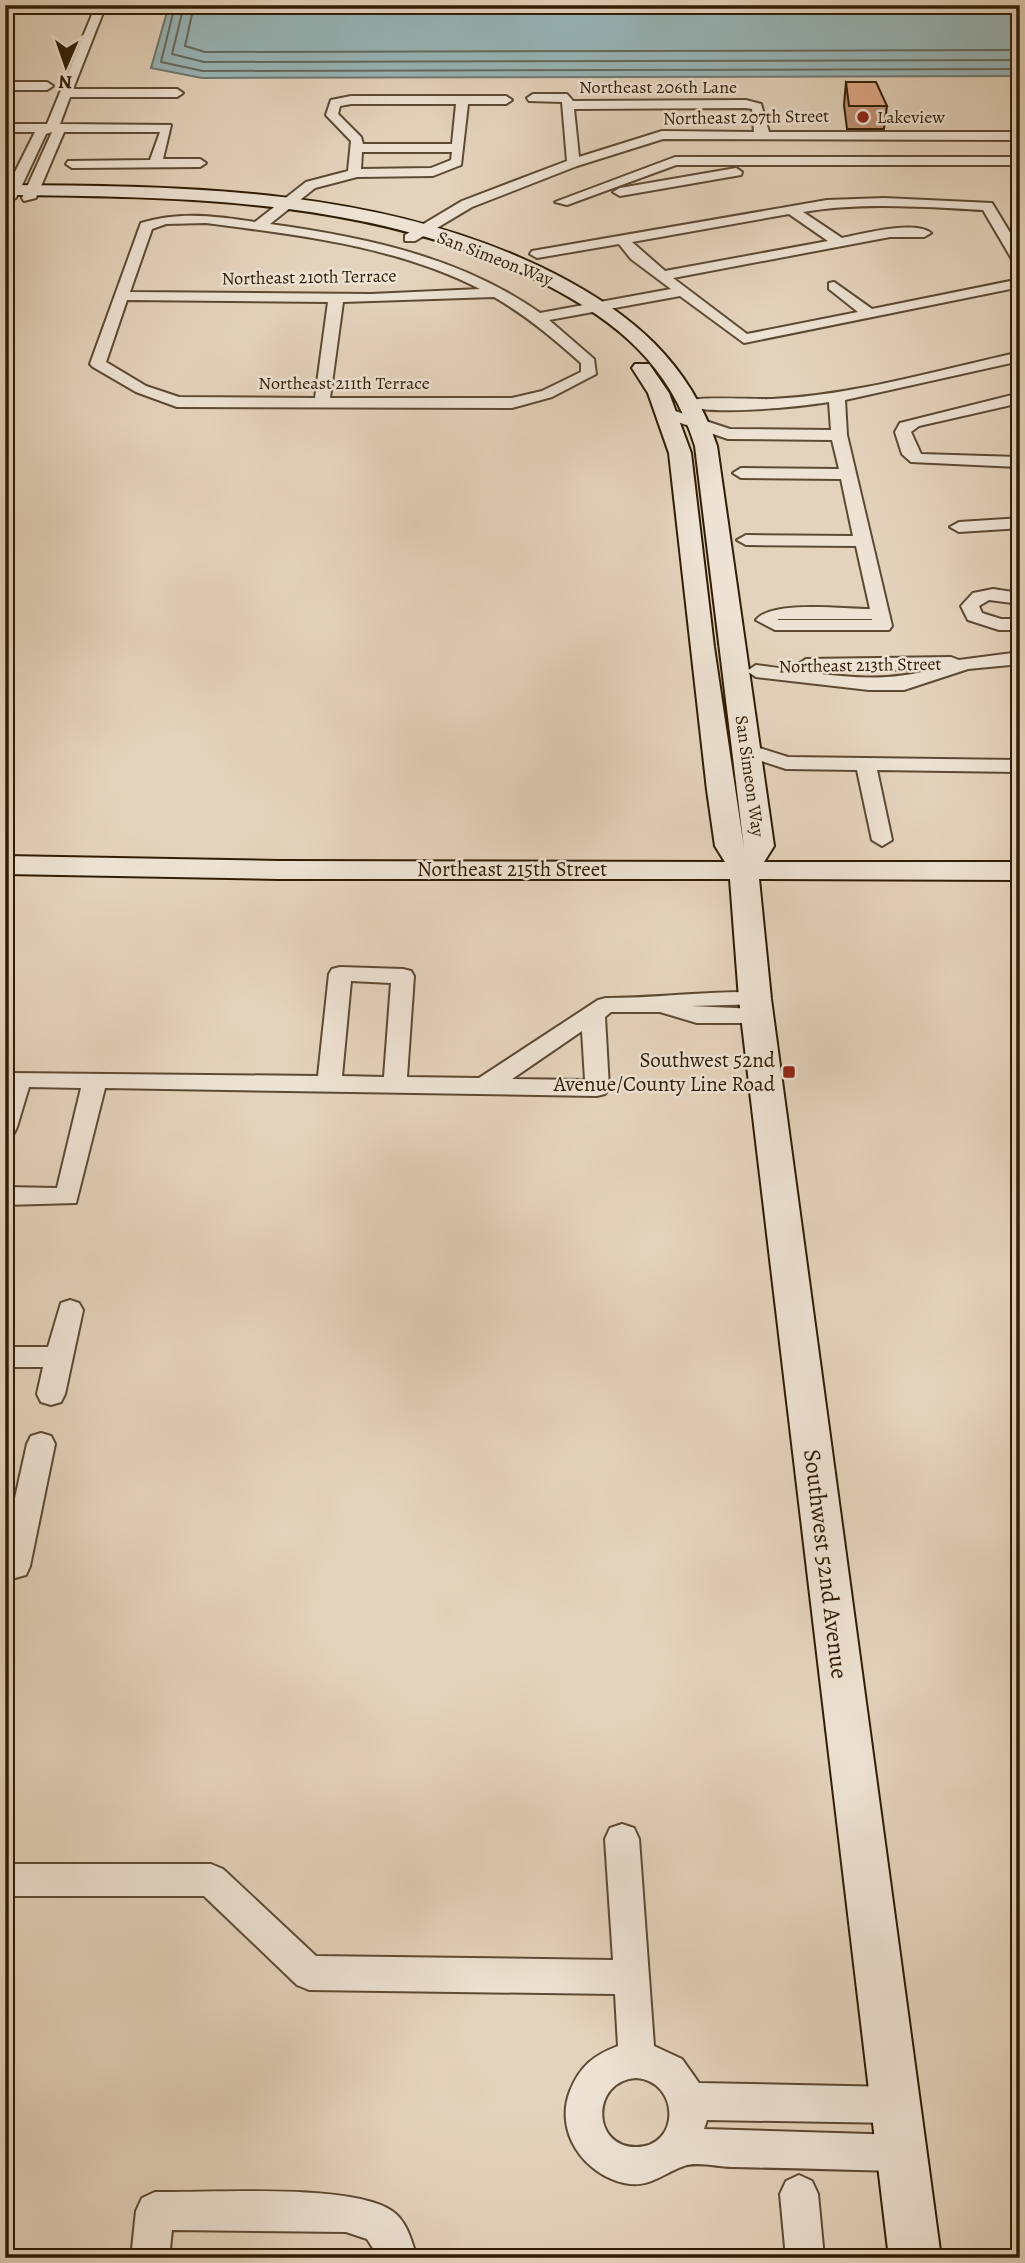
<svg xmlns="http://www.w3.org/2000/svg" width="1025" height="2263" viewBox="0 0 1025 2263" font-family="Alegreya,serif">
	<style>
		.water { fill: #98b6b9; stroke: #6e7971; stroke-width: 2 }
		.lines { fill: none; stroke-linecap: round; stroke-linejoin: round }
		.shore { stroke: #646a5f; stroke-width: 2 }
		.street-casing { stroke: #5d4a33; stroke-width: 4 }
		.secondary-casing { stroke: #301d05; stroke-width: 4 }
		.street { fill: #ede2d3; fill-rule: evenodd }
		.secondary { fill: #ede2d3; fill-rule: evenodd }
		.wall { fill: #c09275; stroke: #301d05; stroke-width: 2 }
		.building { fill: #dfaa88; stroke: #301d05; stroke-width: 2 }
		.poi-dot { fill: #8f2418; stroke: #ede2d3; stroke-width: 2.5 }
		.labels { text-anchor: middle; stroke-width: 5; stroke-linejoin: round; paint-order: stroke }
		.far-street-label { font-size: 18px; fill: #301d05; stroke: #ede2d3 }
		.far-poi-label { font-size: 18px; fill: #301d05; stroke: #ede2d3; text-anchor: start }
		.street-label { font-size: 21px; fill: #301d05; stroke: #ede2d3 }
		.poi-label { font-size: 21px; fill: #301d05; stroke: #ede2d3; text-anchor: end }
		.near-street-label { font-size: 24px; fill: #301d05; stroke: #ede2d3 }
	</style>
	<rect width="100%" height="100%" fill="#e4d3bc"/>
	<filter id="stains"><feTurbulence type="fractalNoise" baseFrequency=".00286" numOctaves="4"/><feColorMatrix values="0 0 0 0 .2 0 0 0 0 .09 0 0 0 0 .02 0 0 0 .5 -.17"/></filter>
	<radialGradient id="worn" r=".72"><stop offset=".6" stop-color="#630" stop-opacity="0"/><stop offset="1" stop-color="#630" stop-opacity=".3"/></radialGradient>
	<polygon class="water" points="169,5 1020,5 1020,76 202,78 151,68"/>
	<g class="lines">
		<g class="shore">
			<polyline points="175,5 161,62 203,71 1020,69"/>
			<polyline points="184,5 172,54 204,62 1020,60"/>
			<polyline points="194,5 185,46 205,52 1020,50"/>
		</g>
		<defs>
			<g id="street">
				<polygon points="96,5 106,5 73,89 177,89 183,93 177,97 70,97 60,124 171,125 163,159 200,159 206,163 200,167 72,168 66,164 68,161 150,160 160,132 64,132 36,198 24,201 22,198 52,132 46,134 16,198 5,201 5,192 35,132 5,132 5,124 47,124"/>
				<polygon points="5,82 47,82 53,86 47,90 5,90"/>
				<path d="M 533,94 L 567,94 L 573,101 L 746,100 L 761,104 L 769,132 L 1020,132 L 1020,140 L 663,139 L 577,166 L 472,207 L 415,241 L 405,241 L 405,235 L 462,201 L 567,161 L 562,102 L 529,101 L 527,98 ZM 746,108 L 752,109 L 754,132 L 662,131 L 579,157 L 574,109 Z"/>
				<path d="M 351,96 L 506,96 L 512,100 L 506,104 L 468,104 L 461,165 L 433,176 L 357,177 L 315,188 L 270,224 C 364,237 461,257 540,313 L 671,289 L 631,259 L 619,244 L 537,258 L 530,254 L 532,251 L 827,200 L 884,198 L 992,203 L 1020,249 L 1020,265 L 1013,261 L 983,210 C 923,207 862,202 803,212 L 842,238 C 862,234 915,220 931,233 L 924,237 L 890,237 L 673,278 L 747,334 L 858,312 L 829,289 L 829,283 L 834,282 L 872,309 L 1020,279 L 1020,287 L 744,343 L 680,296 L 549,320 L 594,359 L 596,374 L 552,397 L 512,408 L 177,407 L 136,392 L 93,367 L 90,364 L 141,223 C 179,211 216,216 255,222 L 306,182 L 348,171 L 351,141 L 326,115 L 331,100 ZM 351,104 L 456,104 L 452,144 L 363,144 L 361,137 L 338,114 L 340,106 ZM 362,152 L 452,152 L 451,160 L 431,168 L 361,169 ZM 789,214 L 828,241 L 665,271 L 632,242 ZM 206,223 C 299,235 396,246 480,289 L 371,294 L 130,292 L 152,229 L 166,224 ZM 494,297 C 527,316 554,339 581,363 L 581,372 L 542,391 L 512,398 L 330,398 L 343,302 ZM 127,300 L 328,302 L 315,398 L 179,397 L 146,386 L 106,362 Z"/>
				<polygon points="675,157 1020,157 1020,165 676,165 567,205 555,202"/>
				<polygon points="736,168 742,172 741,175 620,196 613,192 620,188"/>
				<path d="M 1020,352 L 1020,361 L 845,400 L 847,435 L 892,626 L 889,630 L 775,630 L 756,620 C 771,600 844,609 870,609 L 856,546 L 746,545 L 737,540 L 746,535 L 853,536 L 841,479 L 741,478 L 733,473 L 741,468 L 839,469 L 832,440 L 728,439 L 663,417 L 663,411 L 675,411 L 730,429 L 831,430 L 829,402 C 805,406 699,418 683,403 C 691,395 756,400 772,399 C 856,395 938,370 1020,352 ZM 778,619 L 872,619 L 872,620 L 778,620 Z"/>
				<polygon points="1020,393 1020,403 919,426 911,432 921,454 1020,457 1020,467 911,462 902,454 895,432 900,423"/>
				<polygon points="1020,518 1020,528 959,532 950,527 959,522"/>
				<polygon points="993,589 1020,593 1020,604 989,600 979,606 982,613 1001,619 1020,619 1020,630 999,630 968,620 961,606 973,593"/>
				<path d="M 1020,652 L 1020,664 L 968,669 L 904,690 L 869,690 L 756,677 L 747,671 L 756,665 C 814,672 875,687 932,669 L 806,671 L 797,665 L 806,659 L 951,657 L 959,660 Z"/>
				<polygon points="747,744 788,757 1020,760 1020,772 877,770 892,840 882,846 872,840 857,770 786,769 740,754 737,750"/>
				<path d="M 340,967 L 403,969 L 411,971 L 414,976 L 407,1077 L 479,1078 L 598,1000 L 606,998 C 656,998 705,991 755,992 L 763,994 L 766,999 L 763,1004 L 691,1006 L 757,1009 L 765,1011 L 769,1016 L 765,1021 L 757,1023 L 697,1023 L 660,1012 L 611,1012 L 605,1017 L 609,1088 L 605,1094 L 597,1096 L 105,1088 L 76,1203 L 5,1205 L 5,1187 L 57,1188 L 81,1088 L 29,1087 L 17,1127 L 14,1133 L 5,1135 L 5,1085 L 11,1073 L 318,1076 L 329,974 L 332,969 ZM 351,981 L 391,983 L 384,1077 L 342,1076 ZM 582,1031 L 585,1080 L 512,1079 Z"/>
				<polygon points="70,1300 79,1303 83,1310 65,1394 61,1402 51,1405 41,1402 37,1394 43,1367 5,1367 5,1347 48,1347 61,1303"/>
				<polygon points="41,1433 51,1436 55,1444 30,1566 26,1575 15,1578 5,1575 5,1543 27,1444 31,1436"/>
				<path d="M 622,1824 L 634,1828 L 639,1839 L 654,2046 L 682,2059 L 699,2083 L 896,2087 L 909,2092 L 914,2105 L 909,2118 L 896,2123 L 707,2120 L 704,2129 L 902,2135 L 915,2140 L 920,2153 L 915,2166 L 902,2171 C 845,2170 788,2168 732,2167 C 719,2167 696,2161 684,2166 C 663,2173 649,2189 624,2183 C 584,2174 554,2132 570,2091 C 580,2066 594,2055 618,2046 L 615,1994 L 309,1990 L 297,1985 L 204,1896 L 5,1896 L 5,1864 L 211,1864 L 223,1869 L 316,1956 L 613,1960 L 605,1839 L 610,1828 ZM 636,2078 C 680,2081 681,2147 636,2147 C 591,2147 591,2081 636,2078 Z"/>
				<polygon points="799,2175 812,2181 818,2194 824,2258 786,2258 780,2194 786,2181"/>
				<path d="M 155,2192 C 209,2193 352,2183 392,2211 C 407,2221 412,2242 417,2258 L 379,2258 L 367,2239 L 346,2232 L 172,2230 L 169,2258 L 131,2258 L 136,2211 L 142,2198 Z"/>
			</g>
			<path id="secondary" d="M 5,185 C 191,186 386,188 555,274 C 631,313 690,363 717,446 L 774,846 L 764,862 L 1020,862 L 1020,880 L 759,879 L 771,999 L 941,2258 L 889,2258 L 739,999 L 730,879 L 279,879 L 5,874 L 5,856 L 279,861 L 725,862 L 715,846 L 707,790 L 669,453 L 648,393 L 632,368 L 635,364 L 649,364 L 669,393 L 691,453 L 714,647 L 744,848 L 695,446 C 670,365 618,322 545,284 C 378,198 188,197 5,195 Z"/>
		</defs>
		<use href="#street" class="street-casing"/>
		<use href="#secondary" class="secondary-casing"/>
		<use href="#street" class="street"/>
		<use href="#secondary" class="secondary"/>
	</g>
	<polygon class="wall" points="846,82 887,106 884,129 847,129 844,105"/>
	<polygon class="building" points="846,82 876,82 887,106 849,106"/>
	<g class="poi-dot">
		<circle cx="863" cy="117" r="7"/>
		<rect x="782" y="1065" width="14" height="14" rx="3.5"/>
	</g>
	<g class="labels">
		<g class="far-street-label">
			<text x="658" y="93">Northeast 206th Lane</text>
			<text transform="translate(746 117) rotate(-1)" y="6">Northeast 207th Street</text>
			<text transform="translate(495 258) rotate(21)" y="6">San Simeon Way</text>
			<text transform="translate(309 277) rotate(-1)" y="6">Northeast 210th Terrace</text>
			<text x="344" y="389">Northeast 211th Terrace</text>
			<text transform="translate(860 665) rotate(-1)" y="6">Northeast 213th Street</text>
			<text transform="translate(750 776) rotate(82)" y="6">San Simeon Way</text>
		</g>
		<g class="far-poi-label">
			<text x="877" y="123">Lakeview</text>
		</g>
		<g class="street-label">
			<text x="512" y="876">Northeast 215th Street</text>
		</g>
		<g class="poi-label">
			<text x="775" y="1067">Southwest 52nd<tspan x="775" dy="24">Avenue/County Line Road</tspan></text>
		</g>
		<g class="near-street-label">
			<text transform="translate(826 1564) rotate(83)" y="8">Southwest 52nd Avenue</text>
		</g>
	</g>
	<rect width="1025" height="2263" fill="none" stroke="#e4d3bc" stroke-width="28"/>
	<rect x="7" y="7" width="1011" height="2249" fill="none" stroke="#301d05" stroke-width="3.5"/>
	<rect x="14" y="14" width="997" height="2235" fill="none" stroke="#301d05" stroke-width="2"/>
	<g transform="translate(66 66) rotate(182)" stroke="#ede2d3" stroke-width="5" paint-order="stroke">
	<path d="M0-5L12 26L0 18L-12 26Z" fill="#301d05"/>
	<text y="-10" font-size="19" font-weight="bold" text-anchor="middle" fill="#301d05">N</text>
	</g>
	<rect width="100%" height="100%" filter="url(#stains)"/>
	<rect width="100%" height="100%" fill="url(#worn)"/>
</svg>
